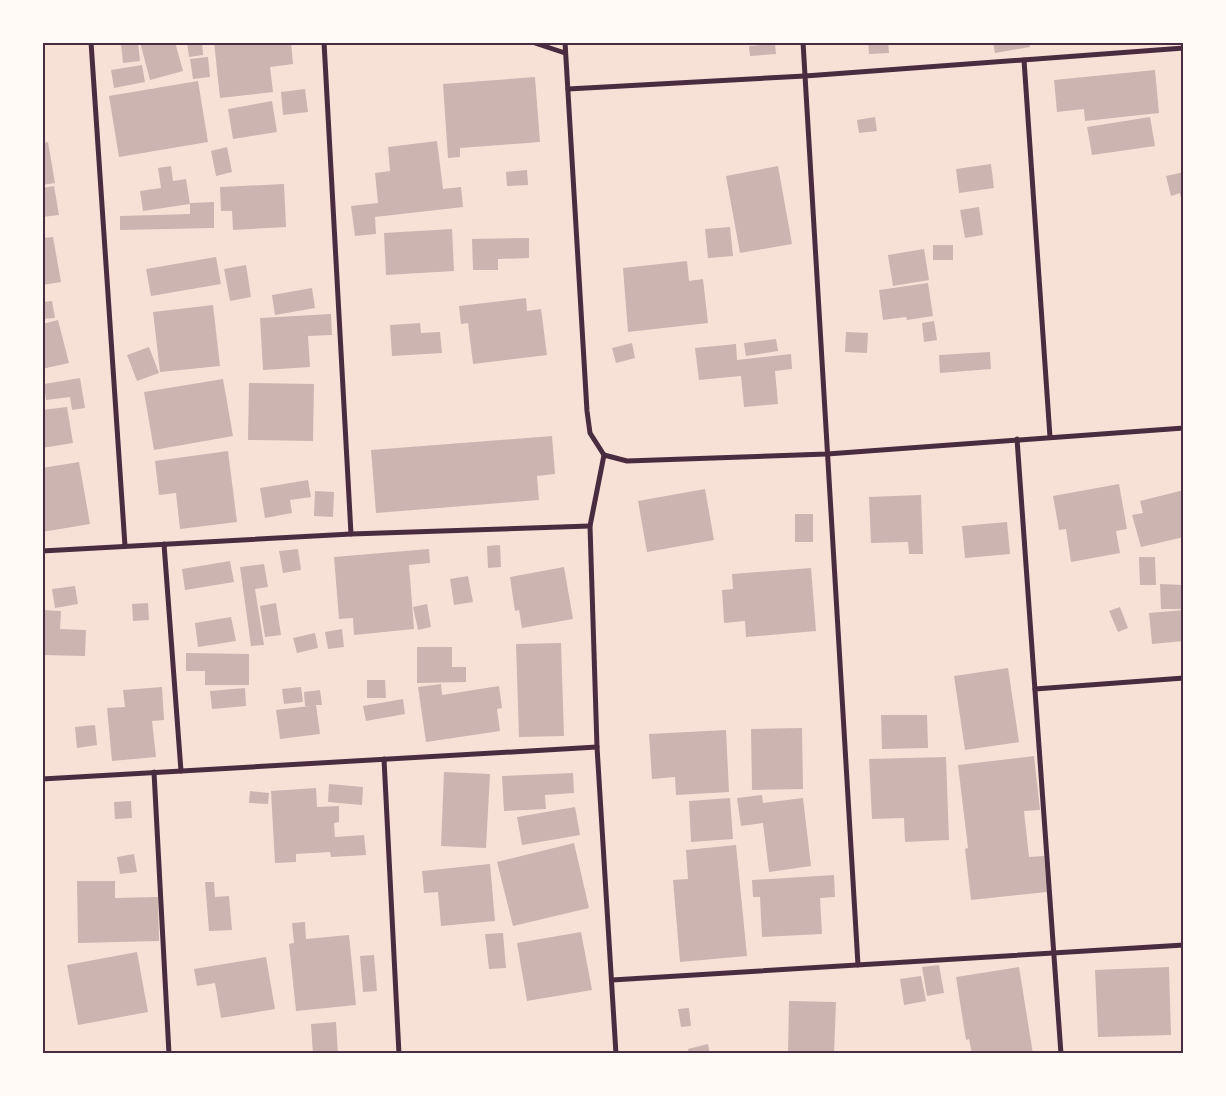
<svg xmlns="http://www.w3.org/2000/svg" width="1226" height="1096" viewBox="0 0 1226 1096" font-family="'Golos Text',sans-serif">
	<style>
		.building { fill: #ccb4b1 }
		.lines { fill: none; stroke-linecap: round; stroke-linejoin: round }
		.minor { stroke: #4a2c40; stroke-width: 5 }
		.neatline { fill: none; stroke: #4a2c40; stroke-width: 2 }
	</style>
	<rect width="100%" height="100%" fill="#f7e1d7"/>
	<g class="building">
		<polygon points="138,42 140,61 123,63 121,44"/>
		<polygon points="140,42 175,42 183,71 150,80"/>
		<polygon points="187,42 202,42 203,55 189,57"/>
		<polygon points="214,42 259,42 260,45 291,42 293,64 270,67 273,92 220,98"/>
		<polygon points="868,42 888,42 889,53 869,54"/>
		<polygon points="993,42 1029,42 1030,47 995,53"/>
		<polygon points="775,44 776,54 750,56 749,46"/>
		<polygon points="208,57 210,77 193,79 190,59"/>
		<polygon points="142,65 145,82 114,88 111,70"/>
		<polygon points="1155,70 1159,113 1085,121 1084,109 1057,112 1054,80"/>
		<polygon points="535,77 540,142 460,148 460,157 448,158 443,84"/>
		<polygon points="198,81 208,142 119,157 109,96"/>
		<polygon points="305,89 308,112 283,115 281,92"/>
		<polygon points="272,101 277,132 233,139 228,109"/>
		<polygon points="875,117 877,131 859,133 857,120"/>
		<polygon points="1150,117 1155,146 1092,155 1087,127"/>
		<polygon points="437,141 443,189 461,187 463,207 375,217 376,234 355,236 351,206 378,203 375,173 390,171 388,147"/>
		<polygon points="48,142 55,183 42,185 42,143"/>
		<polygon points="227,147 232,172 216,176 211,151"/>
		<polygon points="991,164 994,188 959,193 956,169"/>
		<polygon points="171,166 173,181 186,179 190,204 143,211 140,191 161,188 158,168"/>
		<polygon points="778,166 792,244 740,253 726,176"/>
		<polygon points="527,170 528,185 507,186 506,172"/>
		<polygon points="1184,172 1184,207 1183,207 1180,193 1171,196 1166,176"/>
		<polygon points="284,184 286,227 233,230 232,211 221,211 220,187"/>
		<polygon points="54,186 59,215 42,217 42,188"/>
		<polygon points="214,202 214,228 120,230 120,216 190,214 190,203"/>
		<polygon points="979,207 983,235 965,238 960,210"/>
		<polygon points="730,227 733,256 708,258 705,229"/>
		<polygon points="452,229 454,271 386,275 384,233"/>
		<polygon points="53,237 61,282 42,285 42,238"/>
		<polygon points="529,238 529,258 498,259 498,270 473,270 472,239"/>
		<rect x="933" y="245" width="20" height="15"/>
		<polygon points="924,249 929,280 893,286 888,255"/>
		<polygon points="216,257 221,284 151,296 146,269"/>
		<polygon points="687,261 689,281 703,279 708,323 628,332 623,268"/>
		<polygon points="246,265 251,297 230,301 224,269"/>
		<polygon points="928,283 933,316 907,320 906,317 883,320 879,290"/>
		<polygon points="312,288 315,308 275,315 272,295"/>
		<polygon points="526,298 527,311 541,309 547,355 473,364 468,323 461,324 459,306"/>
		<polygon points="52,301 55,318 42,319 42,302"/>
		<polygon points="213,305 220,366 160,372 153,312"/>
		<polygon points="331,314 332,335 308,336 310,367 263,370 260,318"/>
		<polygon points="58,320 69,363 42,369 42,324"/>
		<polygon points="934,321 937,340 924,342 922,323"/>
		<polygon points="420,323 421,333 440,332 442,353 392,356 390,325"/>
		<polygon points="846,332 868,333 867,353 845,352"/>
		<polygon points="776,339 778,351 746,356 744,343"/>
		<polygon points="632,343 635,358 616,363 612,348"/>
		<polygon points="736,344 737,360 791,354 792,369 775,371 778,404 744,407 741,376 699,380 695,348"/>
		<polygon points="149,347 159,373 137,381 127,355"/>
		<polygon points="990,352 991,369 940,373 939,355"/>
		<polygon points="80,378 85,408 72,410 70,397 46,400 44,384"/>
		<polygon points="223,379 233,436 154,450 144,392"/>
		<polygon points="249,383 314,384 313,441 248,440"/>
		<polygon points="67,407 73,443 42,448 42,410"/>
		<polygon points="552,436 555,474 537,476 539,500 376,513 371,450"/>
		<polygon points="228,451 237,522 180,529 176,493 159,495 155,461"/>
		<polygon points="79,462 90,524 42,532 42,468"/>
		<polygon points="308,480 311,497 290,500 292,513 265,518 260,488"/>
		<polygon points="1119,484 1127,529 1116,531 1120,553 1071,562 1066,529 1059,530 1053,496"/>
		<polygon points="705,489 714,540 647,552 638,501"/>
		<polygon points="1184,490 1184,537 1141,547 1132,515 1143,513 1140,501"/>
		<polygon points="315,491 334,492 333,517 314,516"/>
		<polygon points="921,495 923,554 909,554 908,542 871,543 869,497"/>
		<rect x="795" y="514" width="18" height="28"/>
		<polygon points="1007,522 1010,554 965,558 962,526"/>
		<polygon points="500,545 501,567 488,568 487,546"/>
		<polygon points="298,549 301,570 283,573 279,551"/>
		<polygon points="429,549 430,563 409,565 414,629 354,635 353,618 339,619 334,557"/>
		<polygon points="1139,557 1155,557 1156,585 1140,585"/>
		<polygon points="230,561 234,582 185,590 182,569"/>
		<polygon points="264,564 268,587 255,589 264,645 251,646 240,567"/>
		<polygon points="564,567 573,619 522,628 519,610 515,611 510,577"/>
		<polygon points="811,568 816,631 746,637 745,621 724,623 722,590 733,589 732,574"/>
		<polygon points="468,576 473,602 454,605 450,579"/>
		<polygon points="1160,584 1184,585 1184,609 1161,609"/>
		<polygon points="75,586 78,604 55,608 52,589"/>
		<polygon points="148,603 149,620 133,621 132,604"/>
		<polygon points="276,603 281,635 265,637 260,606"/>
		<polygon points="427,604 431,627 418,630 413,607"/>
		<polygon points="1120,607 1128,628 1118,632 1109,611"/>
		<polygon points="42,610 61,611 60,629 86,630 85,656 42,655"/>
		<polygon points="1184,610 1184,641 1152,644 1149,613"/>
		<polygon points="231,617 236,641 198,647 195,623"/>
		<polygon points="342,629 344,647 328,649 325,632"/>
		<polygon points="315,633 318,648 297,653 293,638"/>
		<polygon points="561,643 564,736 519,737 516,644"/>
		<polygon points="417,647 452,647 452,667 466,667 466,682 417,683"/>
		<polygon points="186,653 249,654 249,685 205,685 205,671 186,671"/>
		<polygon points="1008,668 1019,742 965,750 954,676"/>
		<polygon points="367,680 385,680 386,698 367,698"/>
		<polygon points="441,684 442,695 499,686 502,708 497,709 500,731 426,742 418,687"/>
		<polygon points="162,687 164,720 152,721 156,757 112,761 107,708 125,707 123,690"/>
		<polygon points="301,687 303,702 284,704 282,689"/>
		<polygon points="245,688 246,706 212,709 210,691"/>
		<polygon points="320,690 322,705 316,705 320,734 280,739 276,710 310,706 305,706 304,692"/>
		<polygon points="403,699 405,714 366,721 363,706"/>
		<polygon points="881,715 927,715 928,748 882,749"/>
		<polygon points="95,725 97,745 77,748 75,727"/>
		<polygon points="802,728 803,789 752,790 751,729"/>
		<polygon points="726,730 729,792 676,795 675,777 652,779 649,734"/>
		<polygon points="1034,756 1040,810 1024,811 1029,857 1044,856 1047,892 971,900 965,849 968,848 958,765"/>
		<polygon points="946,757 949,840 905,842 904,818 872,819 869,759"/>
		<polygon points="444,772 490,774 486,848 441,846"/>
		<polygon points="573,773 574,793 545,795 546,809 504,811 502,776"/>
		<polygon points="329,784 363,787 362,805 328,802"/>
		<polygon points="316,788 317,807 339,806 339,822 334,823 335,837 364,835 366,855 331,857 330,852 296,854 296,862 275,863 271,791"/>
		<polygon points="250,791 269,793 268,804 249,803"/>
		<polygon points="762,795 763,803 803,798 811,866 769,872 763,823 741,826 737,798"/>
		<polygon points="730,798 733,839 691,842 689,801"/>
		<polygon points="131,801 132,818 115,819 114,802"/>
		<polygon points="575,807 580,835 522,845 517,817"/>
		<polygon points="574,843 589,908 513,926 497,862"/>
		<polygon points="736,845 747,956 680,962 673,880 688,879 686,850"/>
		<polygon points="134,854 137,872 120,874 117,857"/>
		<polygon points="490,864 495,921 441,926 438,892 424,893 422,871"/>
		<polygon points="834,875 835,897 820,898 822,934 762,937 760,897 753,897 752,880"/>
		<polygon points="77,881 115,881 115,898 158,897 159,941 78,943"/>
		<polygon points="205,882 214,882 215,897 229,896 232,930 209,931"/>
		<polygon points="305,922 306,939 349,935 356,1005 296,1011 289,944 294,943 292,923"/>
		<polygon points="581,932 592,990 527,1001 517,943"/>
		<polygon points="503,933 506,968 489,969 485,934"/>
		<polygon points="137,952 148,1012 78,1025 67,965"/>
		<polygon points="374,955 377,991 363,992 360,956"/>
		<polygon points="266,957 275,1009 221,1018 215,983 197,986 194,969"/>
		<polygon points="939,965 944,993 927,996 922,967"/>
		<polygon points="1019,967 1033,1054 972,1054 969,1039 966,1040 956,977"/>
		<polygon points="1169,967 1171,1035 1098,1037 1095,970"/>
		<polygon points="921,976 926,1001 904,1005 900,979"/>
		<polygon points="789,1001 836,1002 834,1054 788,1054"/>
		<polygon points="689,1008 691,1026 681,1027 678,1009"/>
		<polygon points="336,1022 338,1054 313,1054 311,1024"/>
		<polygon points="708,1044 710,1054 689,1054 688,1049"/>
	</g>
	<g class="lines">
		<g class="minor">
			<polyline points="91,42 125,546"/>
			<polyline points="324,42 351,534"/>
			<polyline points="532,42 565,53"/>
			<polyline points="565,42 587,411 590,433 604,455 590,526 597,747 616,1054"/>
			<polyline points="803,42 858,965"/>
			<polyline points="1024,60 1050,437"/>
			<polyline points="568,89 805,76 1184,48"/>
			<polyline points="1017,439 1061,1054"/>
			<polyline points="604,455 627,461 827,454 1184,428"/>
			<polyline points="164,544 181,771"/>
			<polyline points="42,551 351,534 590,526"/>
			<polyline points="1035,689 1184,678"/>
			<polyline points="384,759 399,1054"/>
			<polyline points="154,772 169,1054"/>
			<polyline points="42,779 597,747"/>
			<polyline points="612,980 1184,945"/>
		</g>
	</g>
	<rect width="1226" height="1096" fill="none" stroke="#fffaf5" stroke-width="88"/>
	<rect x="44" y="44" width="1138" height="1008" class="neatline"/>
</svg>
